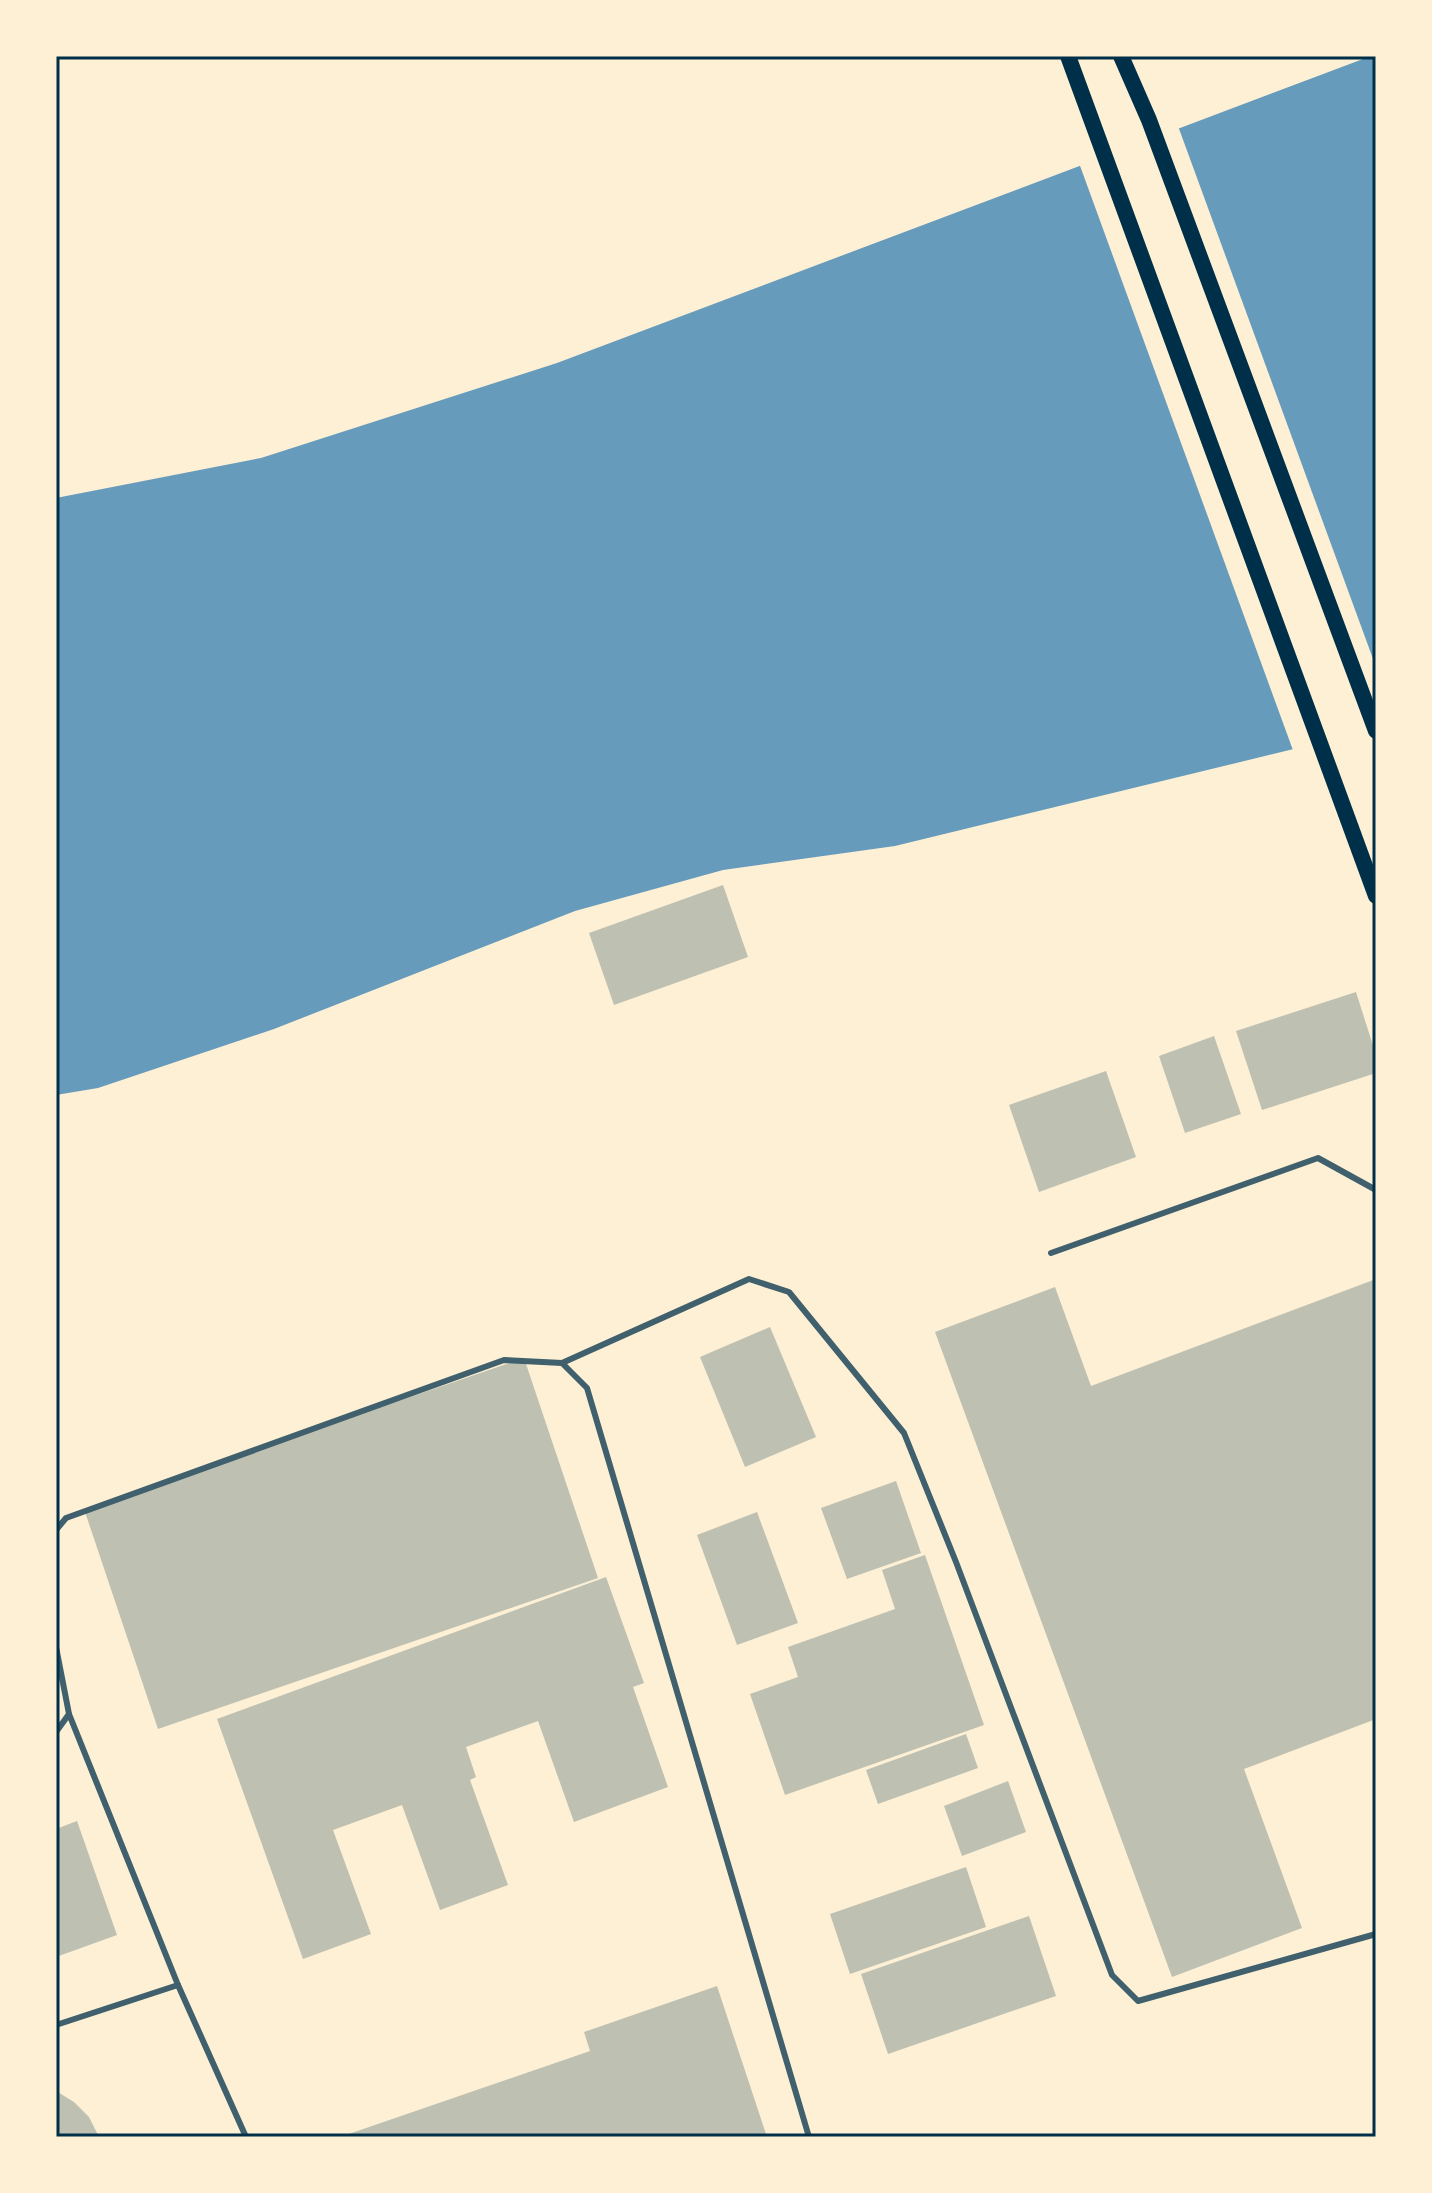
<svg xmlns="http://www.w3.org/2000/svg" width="1432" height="2193" viewBox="0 0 1432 2193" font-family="'Roboto Condensed',sans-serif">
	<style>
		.water { fill: #669bbc }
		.pier { fill: #fdf0d5 }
		.building { fill: #bec0b2 }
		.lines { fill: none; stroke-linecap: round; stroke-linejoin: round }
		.service { stroke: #3f606c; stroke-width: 6 }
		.secondary { stroke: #003049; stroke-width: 16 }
		.neatline { fill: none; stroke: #003049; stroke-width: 3 }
	</style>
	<rect width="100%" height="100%" fill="#fdf0d5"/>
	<polygon class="water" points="1371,56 1376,56 1376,729 895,846 723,870 575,911 274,1029 98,1088 56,1095 56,498 261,458 557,363"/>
	<polygon class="pier" points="1178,126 1376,667 1376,733 1294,753 1079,163"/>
	<g class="building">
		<polygon points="723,885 748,957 614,1005 589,933"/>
		<polygon points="1356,992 1376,1055 1376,1073 1262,1110 1236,1031"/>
		<polygon points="1214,1036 1241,1114 1185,1133 1159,1056"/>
		<polygon points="1106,1071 1136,1157 1039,1192 1009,1105"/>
		<polygon points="1376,1279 1376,1719 1244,1769 1302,1928 1172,1977 935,1332 1055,1287 1091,1386"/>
		<polygon points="770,1327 816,1437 745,1467 700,1357"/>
		<polygon points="524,1358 598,1578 158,1729 84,1509"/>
		<polygon points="896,1481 921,1553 847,1579 821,1508"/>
		<polygon points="757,1512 798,1623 737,1645 697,1535"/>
		<polygon points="925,1555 984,1725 785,1795 750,1694 798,1677 788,1647 895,1609 882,1570"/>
		<polygon points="606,1577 644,1683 633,1687 668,1787 574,1822 538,1721 466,1747 476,1777 470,1780 508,1885 440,1910 402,1805 333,1830 371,1934 303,1959 217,1719"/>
		<polygon points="966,1734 978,1768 878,1804 866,1770"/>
		<polygon points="1008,1781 1026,1832 962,1856 944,1806"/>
		<polygon points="77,1821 117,1935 56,1957 56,1829"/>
		<polygon points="966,1867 986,1927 850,1974 830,1914"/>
		<polygon points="1029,1916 1056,1996 888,2054 861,1974"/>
		<polygon points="717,1986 767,2137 340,2137 590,2051 584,2032"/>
		<polygon points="56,2091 74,2102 89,2117 99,2137 56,2137"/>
	</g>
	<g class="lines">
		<g class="service">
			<polyline points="1051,1253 1318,1158 1376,1190"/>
			<polyline points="562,1363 749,1279 789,1292 904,1433 956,1562 1112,1975 1138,2001 1376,1934"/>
			<polyline points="56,1530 66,1518 504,1360 562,1363 587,1388 809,2137"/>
			<polyline points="56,1647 69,1714 56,1732"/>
			<polyline points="69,1714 178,1985 246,2137"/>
			<polyline points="56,2025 178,1985"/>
		</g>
		<g class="secondary">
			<polyline points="1068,56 1376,896"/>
			<polyline points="1121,56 1149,120 1376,731"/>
		</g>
	</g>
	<rect width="1432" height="2193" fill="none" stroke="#fdf0d5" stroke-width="116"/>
	<rect x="58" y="58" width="1316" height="2077" class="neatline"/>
</svg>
